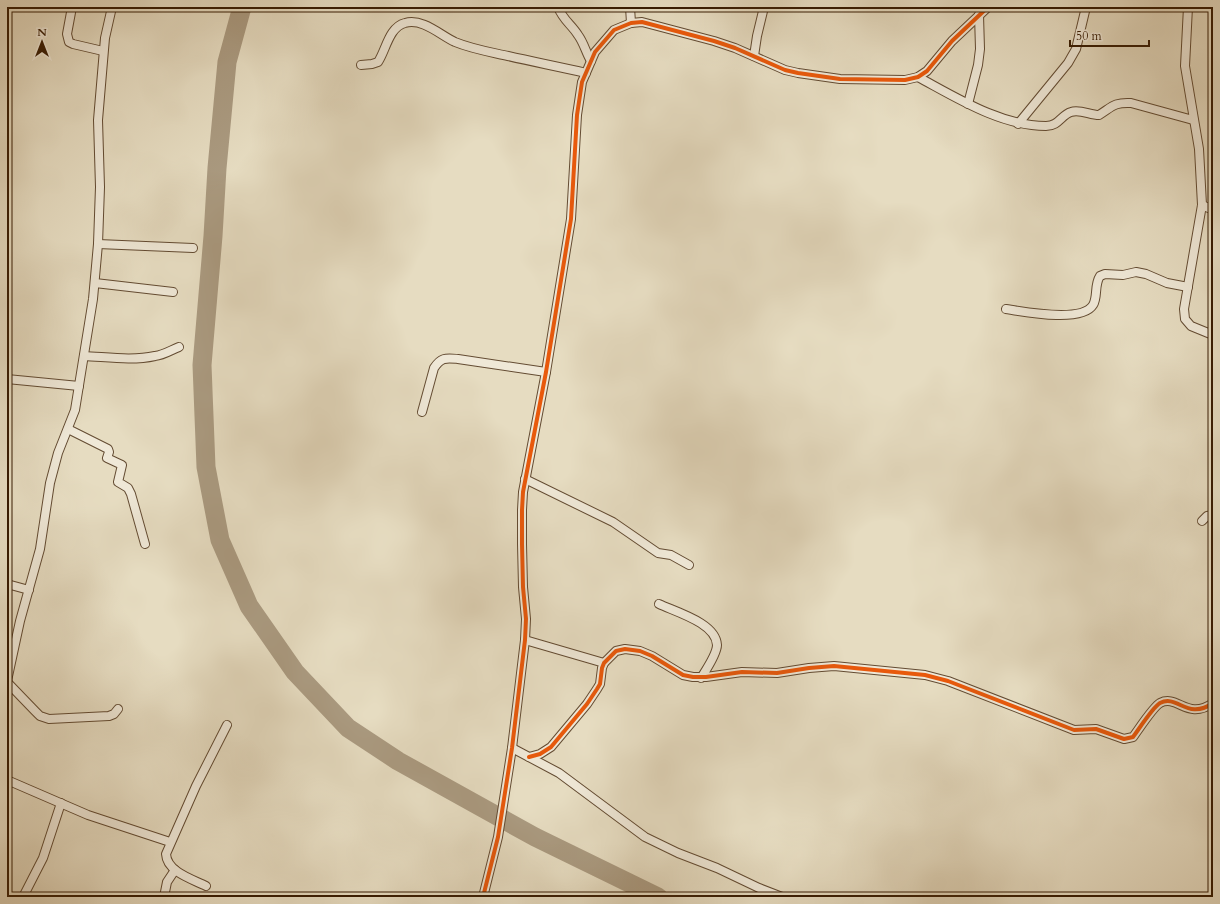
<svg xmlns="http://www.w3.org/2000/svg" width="1220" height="904" viewBox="0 0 1220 904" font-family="Cardo,serif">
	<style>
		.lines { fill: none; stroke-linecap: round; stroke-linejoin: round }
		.river { stroke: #aa9a80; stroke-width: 19 }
		.street-casing { stroke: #634b32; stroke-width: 10 }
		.street { stroke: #efe8d7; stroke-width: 8 }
		.cycleway-casing { stroke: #efe8d7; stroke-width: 6 }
		.cycleway { stroke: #e8590c; stroke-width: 4 }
	</style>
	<rect width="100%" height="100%" fill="#e6dcc1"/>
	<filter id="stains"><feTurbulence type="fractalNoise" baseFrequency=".005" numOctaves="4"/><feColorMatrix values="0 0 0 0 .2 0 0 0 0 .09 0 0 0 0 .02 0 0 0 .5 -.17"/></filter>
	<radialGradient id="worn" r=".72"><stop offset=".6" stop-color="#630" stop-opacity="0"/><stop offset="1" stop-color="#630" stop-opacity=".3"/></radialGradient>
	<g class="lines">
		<polyline class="river" points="242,7 227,62 217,168 213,236 202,365 206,467 220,540 249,606 295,672 348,728 398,761 535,837 658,897"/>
		<defs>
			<g id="street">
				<polyline points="72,7 67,34 69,42 73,44 103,51"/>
				<path d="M 558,7 C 563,20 571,24 578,35 C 584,43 586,53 591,61"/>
				<polyline points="630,7 631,23"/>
				<polyline points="1187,7 1213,7"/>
				<polyline points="1188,7 1185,66 1199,149 1202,205 1184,309 1185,319 1191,326 1213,335"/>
				<polyline points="754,56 757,36 764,7"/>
				<path d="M 361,65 L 372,64 L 378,62 C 386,50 389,27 405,23 C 423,18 440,35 455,42 C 472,49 490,52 508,56 C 534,62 560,67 586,73"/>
				<path d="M 918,77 C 957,98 1001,126 1046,126 C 1059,126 1061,115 1071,112 C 1080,109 1090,115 1099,115 C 1112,107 1114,102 1131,103 L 1193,120"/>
				<polyline points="968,104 978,65 980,49 979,15"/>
				<polyline points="1018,124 1068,63 1076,49 1086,7"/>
				<polyline points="1202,205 1213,210"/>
				<polyline points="98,244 193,248"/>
				<polyline points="95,283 173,292"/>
				<path d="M 1006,309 C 1025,312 1082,323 1093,305 C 1098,297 1094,285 1100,276 L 1105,274 L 1123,275 L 1136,272 L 1146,274 L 1167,283 L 1188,287"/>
				<path d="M 84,356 C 107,357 132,361 155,356 C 164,355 171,350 179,347"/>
				<polyline points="7,379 79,386"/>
				<path d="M 422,412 L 434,368 C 441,357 446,358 458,359 L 546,372"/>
				<polyline points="68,429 108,449 109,452 107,458 122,465 118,482 128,488 131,494 145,544"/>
				<polyline points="525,479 613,522 658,553 671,555 689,565"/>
				<polyline points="1202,521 1207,516 1213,515"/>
				<polyline points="7,584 29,590"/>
				<path d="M 659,604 C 676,612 716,623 717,645 C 717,654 706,670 701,678"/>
				<polyline points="525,640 604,663"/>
				<polyline points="7,681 20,621 40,549 50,483 58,453 75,410 93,299 98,244 100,187 98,120 105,38 112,7"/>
				<polyline points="7,682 35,711 40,716 49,719 109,716 114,714 118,709"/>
				<polyline points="512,748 559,773 645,837 678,853 717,868 759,888 782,897"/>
				<path d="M 529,757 L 540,754 L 551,747 L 587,704 L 597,689 L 600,684 L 602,668 L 604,663 L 616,651 L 625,649 L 640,651 L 652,656 L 683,675 L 693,677 L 706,677 L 742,672 L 777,673 L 809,668 L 834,666 L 925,675 L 948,681 L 1074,730 L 1096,729 L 1124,739 L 1133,737 C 1139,729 1153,707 1160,703 C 1178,694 1187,721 1213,703"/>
				<polyline points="7,780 88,815 170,842"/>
				<path d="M 206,886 C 192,879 167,872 166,854 L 196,786 L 227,725"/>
				<polyline points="23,897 43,858 61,803"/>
				<polyline points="164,897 167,882 175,870"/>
				<polyline points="483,897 498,837 512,748 525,640 526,619 523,587 522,544 522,510 523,492 546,372 571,219 577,115 582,82 595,52 614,30 631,23 642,22 714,41 735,48 785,70 798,73 840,79 905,80 918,77 927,71 952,41 988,7"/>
			</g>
		</defs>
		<use href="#street" class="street-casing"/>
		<use href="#street" class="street"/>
		<defs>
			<g id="cycleway">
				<path d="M 529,757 L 540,754 L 551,747 L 587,704 L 597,689 L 600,684 L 602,668 L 604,663 L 616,651 L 625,649 L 640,651 L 652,656 L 683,675 L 693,677 L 706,677 L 742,672 L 777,673 L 809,668 L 834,666 L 925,675 L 948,681 L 1074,730 L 1096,729 L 1124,739 L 1133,737 C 1139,729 1153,707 1160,703 C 1178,694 1187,721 1213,703"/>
				<polyline points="483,897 498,837 512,748 525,640 526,619 523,587 522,544 522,510 523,492 546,372 571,219 577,115 582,82 595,52 614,30 631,23 642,22 714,41 735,48 785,70 798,73 840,79 905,80 918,77 927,71 952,41 988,7"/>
			</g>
		</defs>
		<use href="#cycleway" class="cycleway-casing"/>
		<use href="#cycleway" class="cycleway"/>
	</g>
	<rect width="1220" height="904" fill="none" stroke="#e6dcc1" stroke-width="24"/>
	<rect x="8" y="8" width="1204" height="888" fill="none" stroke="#371b02" stroke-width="2"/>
	<rect x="12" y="12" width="1196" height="880" fill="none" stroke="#371b02"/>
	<g transform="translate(42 42)" stroke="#efe8d7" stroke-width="3" paint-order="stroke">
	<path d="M0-3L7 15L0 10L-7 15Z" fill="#371b02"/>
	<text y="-6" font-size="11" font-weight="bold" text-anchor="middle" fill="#371b02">N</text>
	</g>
	<path d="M1070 40v6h79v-6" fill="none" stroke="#371b02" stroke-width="2"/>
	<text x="1076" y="40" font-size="12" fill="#371b02" stroke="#efe8d7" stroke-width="3" paint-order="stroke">50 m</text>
	<rect width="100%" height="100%" filter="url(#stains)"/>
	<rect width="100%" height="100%" fill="url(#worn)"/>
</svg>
